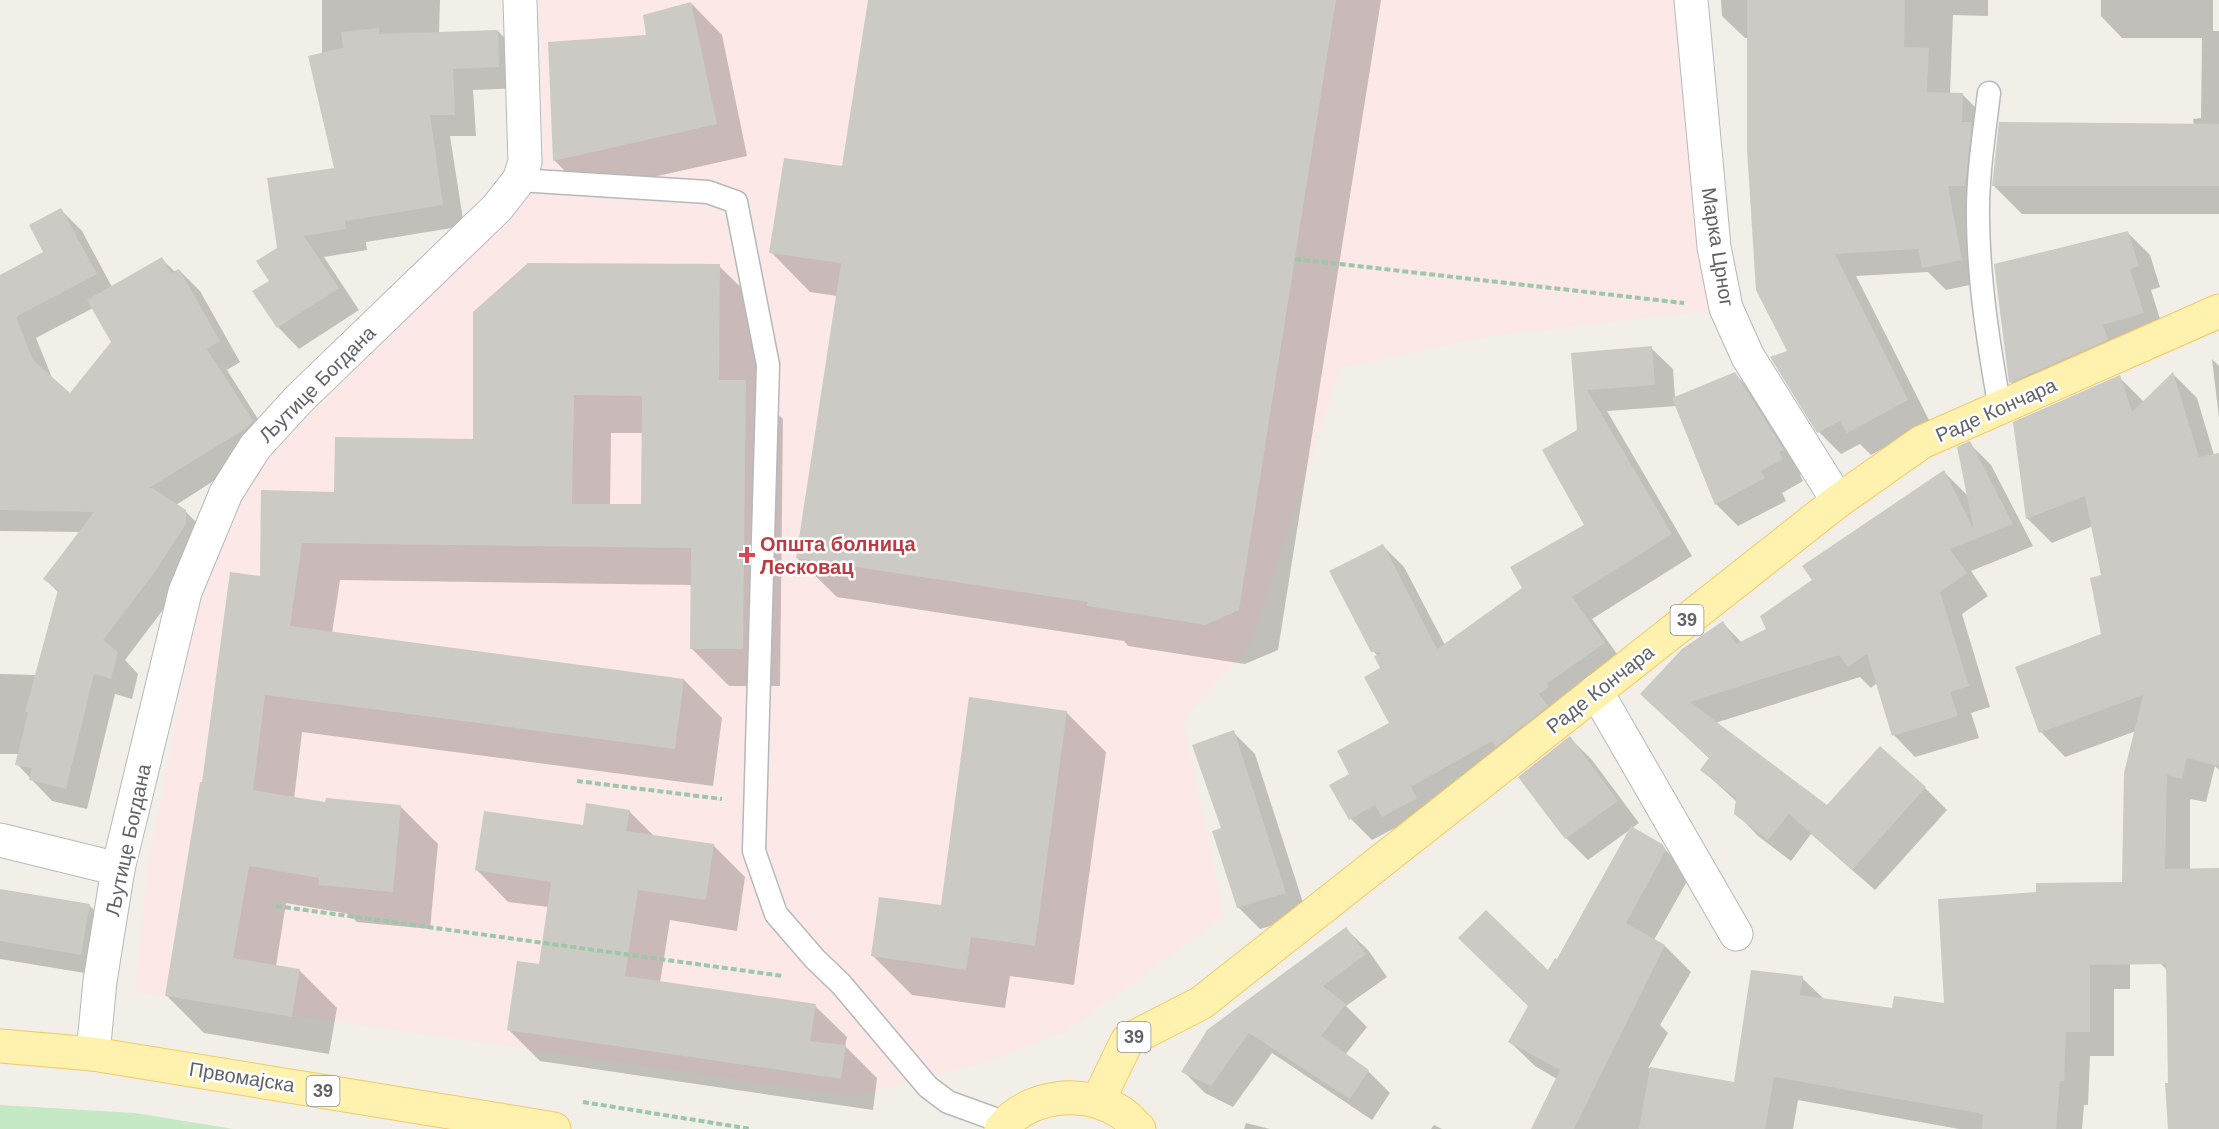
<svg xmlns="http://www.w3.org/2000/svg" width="2219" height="1129" viewBox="0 0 2219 1129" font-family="Helvetica,sans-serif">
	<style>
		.medical { fill: #fce8e6 }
		.green { fill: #c5e8c5 }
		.shadow { fill: #0003; fill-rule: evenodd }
		.building { fill: #cccac5; fill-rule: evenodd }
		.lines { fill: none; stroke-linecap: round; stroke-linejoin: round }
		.lane-casing { stroke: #b5b8bc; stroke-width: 25 }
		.street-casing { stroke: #b5b8bc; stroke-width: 35 }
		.primary-casing { stroke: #f2c960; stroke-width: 35 }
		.path { stroke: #9cc7a9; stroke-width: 4; stroke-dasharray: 6 3; stroke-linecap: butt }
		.lane { stroke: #fff; stroke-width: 22 }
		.street { stroke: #fff; stroke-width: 33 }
		.primary { stroke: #fff2af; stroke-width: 33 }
		.health-dot { fill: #e0444e; stroke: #fff; stroke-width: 2 }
		.labels { text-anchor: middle; stroke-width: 5; stroke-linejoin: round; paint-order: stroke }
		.shield { fill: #fff; stroke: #8f9295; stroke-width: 1.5 }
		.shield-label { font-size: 18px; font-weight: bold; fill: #5f6368 }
		.street-label { font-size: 20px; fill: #5f6368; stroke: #fff }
		.health-label { font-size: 20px; font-weight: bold; fill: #be3a42; stroke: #fff; text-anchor: start }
	</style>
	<rect width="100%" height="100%" fill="#f1efe8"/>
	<polygon class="medical" points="540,0 1691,0 1726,308 1484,337 1340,368 1251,643 1183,720 1224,916 1064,1032 985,1062 854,1096 135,992 147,872 200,595 229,514 264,457 497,198 543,154"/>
	<polygon class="green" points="0,1105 135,1113 233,1129 0,1129"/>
	<g class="shadow">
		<polygon points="322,0 440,0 439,33 498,31 519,53 520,88 473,90 476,136 450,136 464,226 366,242 367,250 324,257 359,310 299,349 278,327 255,292 271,282 278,249 336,169 322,55"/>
		<polygon points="870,0 1381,0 1278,650 1245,664 1128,646 1124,641 837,597 797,558 837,296 810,292 771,252 844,168"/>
		<polygon points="1721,0 1988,0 1988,16 1953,15 1950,94 1963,95 1985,117 1994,146 1987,208 1984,282 1946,290 1928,272 1856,276 1930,422 1871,455 1860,444 1841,454 1819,432 1789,351 1749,38 1745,38 1722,16"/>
		<polygon points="2101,0 2213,0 2213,31 2219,31 2219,214 2022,214 1994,186 2194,125 2193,119 2201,118 2202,38 2122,38 2101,16"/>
		<polygon points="691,3 722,35 747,156 586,192 555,161 550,44 648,36"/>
		<path d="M 61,210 L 82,231 L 112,287 L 162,259 L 175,272 L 179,270 L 200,291 L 240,362 L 227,370 L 273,443 L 176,505 L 185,511 L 207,533 L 175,594 L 125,660 L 138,674 L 132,699 L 115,694 L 87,809 L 52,801 L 17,764 L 19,754 L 0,754 L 0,674 L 36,675 L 59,593 L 45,579 L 81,532 L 0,531 L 0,277 L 45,252 ZM 93,308 L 113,343 L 70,396 L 53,380 L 36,338 Z"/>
		<polygon points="2128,233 2150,255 2160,287 2151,290 2165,335 2032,404 2011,382 1995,266"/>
		<path d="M 719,266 L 757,303 L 756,393 L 783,419 L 780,686 L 729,686 L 691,648 L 692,585 L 340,580 L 332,633 L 684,680 L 722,718 L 713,786 L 302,732 L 294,799 L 327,804 L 400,806 L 438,844 L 430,929 L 357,922 L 349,914 L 286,903 L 276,966 L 299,970 L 337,1008 L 329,1054 L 204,1033 L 167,996 L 204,784 L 262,578 L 335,493 L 475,440 ZM 611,433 L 643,433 L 642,506 L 610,506 Z"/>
		<polygon points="1651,348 1673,369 1675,398 1735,374 1757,396 1805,472 1800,475 1803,481 1782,493 1786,501 1738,526 1716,504 1677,406 1607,411 1692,556 1592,619 1625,665 1405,838 1395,828 1372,840 1351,819 1351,774 1391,724 1382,669 1378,656 1373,651 1382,545 1404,567 1445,645 1524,589 1586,525 1572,354"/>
		<polygon points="2212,359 2219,366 2219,418"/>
		<polygon points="2173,374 2197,398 2214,455 2219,454 2219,770 2215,766 2206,802 2190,799 2190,870 2219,869 2219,1129 2169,1129 2168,971 2161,964 2130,964 2130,989 2114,989 2114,1056 2090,1056 2088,1105 2084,1105 2082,1129 1959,1129 1798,1100 1793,1129 1533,1129 1557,1079 1535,1066 1510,1042 1631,829 1588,860 1566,838 1520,777 1570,738 1592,760 1639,823 1632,828 1661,845 1690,876 1654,940 1666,947 1691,972 1660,1025 1668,1033 1648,1068 1736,1084 1802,978 1825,1000 1893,1009 1945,1005 2037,894 2124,884 2136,731 2065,757 2041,732 2103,635 2103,576 2093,526 2052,543 2027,518 2119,377 2144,402"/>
		<polygon points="1969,443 1991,465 2033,546 1971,571 1988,596 1962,614 1990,707 1971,713 1979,738 1915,757 1894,735 1877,683 1871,688 1860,677 1715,723 1827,807 1925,788 1947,810 1875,890 1811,834 1791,861 1758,836 1736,813 1737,802 1702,770 1710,759 1664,716 1723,623 1742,643 1768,630 1814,581 1944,472 1969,497"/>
		<polygon points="1066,712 1106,752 1074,985 1010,976 1005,1008 912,995 873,956 942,907"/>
		<polygon points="1233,732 1255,754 1307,915 1260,929 1238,907 1223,829"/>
		<polygon points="629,811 655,837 713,845 745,877 737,931 670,920 660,983 815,1006 847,1037 845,1046 877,1078 873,1110 540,1061 509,1030 540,965 549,907 508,902 477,870"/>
		<polygon points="0,891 89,905 111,927 103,976 0,959"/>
		<polygon points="1346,929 1368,950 1387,977 1346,1006 1367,1027 1345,1055 1368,1071 1390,1093 1372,1120 1272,1053 1233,1107 1205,1093 1183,1071"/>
		<polygon points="1246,1123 1270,1129 1244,1129"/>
		<polygon points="1434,1125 1442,1129 1431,1129"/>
	</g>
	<g class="building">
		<polygon points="868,0 1336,0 1239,610 1205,625 1087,606 1088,602 796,558 841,263 769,253 784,158 842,166"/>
		<polygon points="1747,0 1905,0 1904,47 1929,48 1927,92 1963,93 1962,122 1972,122 1965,186 1948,186 1962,260 1922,268 1918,249 1835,254 1908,400 1847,433 1840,421 1817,433 1770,357 1787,351 1756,290 1747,150"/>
		<polygon points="691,2 717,124 553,161 548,42 646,35 643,15"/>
		<polygon points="379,28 379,34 498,30 499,67 453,69 455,115 430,115 443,205 345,221 346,229 304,236 339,288 277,328 252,291 269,281 256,261 277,248 267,178 334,168 308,56 343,48 341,32"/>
		<polygon points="1999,122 2219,124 2219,186 1992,186"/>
		<polygon points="61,208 97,274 16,317 33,360 70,393 111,342 87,300 162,257 171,273 179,269 220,341 207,349 253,421 248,427 149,488 152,488 186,510 186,524 154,573 103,640 118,652 111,679 94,674 66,789 29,780 32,768 15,765 28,712 25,712 58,590 43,579 94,512 0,510 0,275 43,252 29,225"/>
		<polygon points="2128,231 2139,266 2130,269 2144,313 2103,325 2108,340 2009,383 1994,264"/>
		<path d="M 528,263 L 720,264 L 719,380 L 746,380 L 743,649 L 690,649 L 691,548 L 302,543 L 290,626 L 684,679 L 675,749 L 265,695 L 253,790 L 325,802 L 326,798 L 401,805 L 393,892 L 318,885 L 319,878 L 249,866 L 233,958 L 300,969 L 292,1017 L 165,996 L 200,782 L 202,782 L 230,572 L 260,576 L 261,490 L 334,492 L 335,437 L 473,439 L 473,312 ZM 574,395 L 642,396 L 641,504 L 572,504 Z"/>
		<polygon points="1652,346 1655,385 1587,390 1672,534 1572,597 1605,643 1546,684 1549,687 1539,694 1548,706 1496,747 1492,741 1411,787 1417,798 1382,817 1375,805 1349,820 1329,785 1349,774 1337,751 1389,723 1364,677 1380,668 1374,656 1382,653 1371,652 1329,571 1383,544 1437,649 1522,588 1510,567 1584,525 1542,450 1577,430 1571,353"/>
		<polygon points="1735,372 1784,450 1779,452 1783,459 1761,471 1765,478 1715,505 1672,398"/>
		<polygon points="2173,372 2199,457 2219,453 2219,766 2187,758 2182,779 2167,775 2165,869 2219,868 2219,1129 2168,1129 2165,1083 2168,1083 2166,964 2090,965 2090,1032 2066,1032 2064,1081 2060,1081 2056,1129 1982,1129 1983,1114 1774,1077 1765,1129 1639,1129 1650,1067 1734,1082 1751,970 1803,976 1800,995 1892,1008 1894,996 1944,1003 1938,899 2036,892 2036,883 2122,882 2124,773 2143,695 2039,733 2015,667 2101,634 2090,578 2101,575 2085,496 2026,519 2013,422 2120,375 2132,412"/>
		<polygon points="1970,441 2013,524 1950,549 1967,573 1940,592 1969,686 1950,692 1958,716 1892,736 1867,654 1848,667 1839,655 1690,702 1827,805 1880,746 1926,787 1852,870 1789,814 1768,840 1734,814 1736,798 1700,770 1709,758 1640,694 1682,649 1723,621 1736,644 1766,629 1760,616 1812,580 1802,566 1944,470 1974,530 1957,447"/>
		<polygon points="969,697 1067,711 1035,946 971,937 966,970 871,956 879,897 941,905"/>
		<polygon points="1234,730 1286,893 1237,908 1212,831 1221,828 1192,745"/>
		<polygon points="1570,736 1618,801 1565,839 1518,777"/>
		<polygon points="586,803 630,810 626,831 714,844 706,900 638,890 625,976 816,1004 810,1041 846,1045 841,1079 507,1030 517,961 539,964 551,882 475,870 484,811 583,825"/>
		<polygon points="1631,826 1662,844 1666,850 1626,923 1665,945 1574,1129 1531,1129 1560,1070 1508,1042 1528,1006 1458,938 1486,910 1548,970 1555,958 1557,959"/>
		<polygon points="0,889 90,904 81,955 0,941"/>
		<polygon points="1346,927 1366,954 1323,986 1346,1004 1321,1036 1369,1070 1350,1099 1249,1033 1211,1086 1181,1072 1207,1030"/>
	</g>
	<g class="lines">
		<defs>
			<g id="lane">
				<path d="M 1989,93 C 1984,135 1977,178 1978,221 C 1979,285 1989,347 2000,409"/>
				<polyline points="519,180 708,192 736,202 768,365 754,851 776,914 815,959 841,984 928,1087 948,1102 1006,1123"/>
			</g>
			<g id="street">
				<polyline points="1691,0 1714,247 1726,308 1748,357 1838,501"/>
				<polyline points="1596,691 1736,934"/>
				<polyline points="0,840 118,869"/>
				<polyline points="93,1054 100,981 118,869 185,592 226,493 255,447 299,399 497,208 519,180 525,162 520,0"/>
			</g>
			<g id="primary">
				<polyline points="0,1046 93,1054 554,1129"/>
				<polyline points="1098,1101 1127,1041 1201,1003 1838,501 1922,442 2219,311"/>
				<path d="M 1001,1129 C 1029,1094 1085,1088 1122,1113 C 1128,1117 1133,1124 1139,1129"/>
			</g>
		</defs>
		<use href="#lane" class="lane-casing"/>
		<use href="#street" class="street-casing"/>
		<use href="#primary" class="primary-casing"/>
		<g class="path">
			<polyline points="1295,259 1684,303"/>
			<polyline points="577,781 722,799"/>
			<polyline points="276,906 783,976"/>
			<polyline points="583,1102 751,1129"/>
		</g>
		<use href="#lane" class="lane"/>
		<use href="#street" class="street"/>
		<use href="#primary" class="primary"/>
	</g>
	<path class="health-dot" d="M744 546h6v6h6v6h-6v6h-6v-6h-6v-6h6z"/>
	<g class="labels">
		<g class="shield">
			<rect x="1670.5" y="605" width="33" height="30" rx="4.5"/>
			<rect x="1117.5" y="1022" width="33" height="30" rx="4.5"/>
			<rect x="306.5" y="1076" width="33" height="30" rx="4.5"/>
		</g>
		<g class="shield-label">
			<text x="1687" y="626">39</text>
			<text x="1134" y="1043">39</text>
			<text x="323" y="1097">39</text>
		</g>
		<g class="street-label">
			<text transform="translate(1718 247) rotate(81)" y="7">Марка Црног</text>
			<text transform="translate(317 384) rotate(-45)" y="7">Љутице Богдана</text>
			<text transform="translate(1996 410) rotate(-24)" y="7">Раде Кончара</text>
			<text transform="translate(1600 689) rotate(-38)" y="7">Раде Кончара</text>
			<text transform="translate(128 840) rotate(-78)" y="7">Љутице Богдана</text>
			<text transform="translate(242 1077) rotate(9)" y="7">Првомајска</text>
		</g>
		<g class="health-label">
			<text x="760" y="551">Општа болница<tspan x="760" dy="23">Лесковац</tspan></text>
		</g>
	</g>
</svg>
